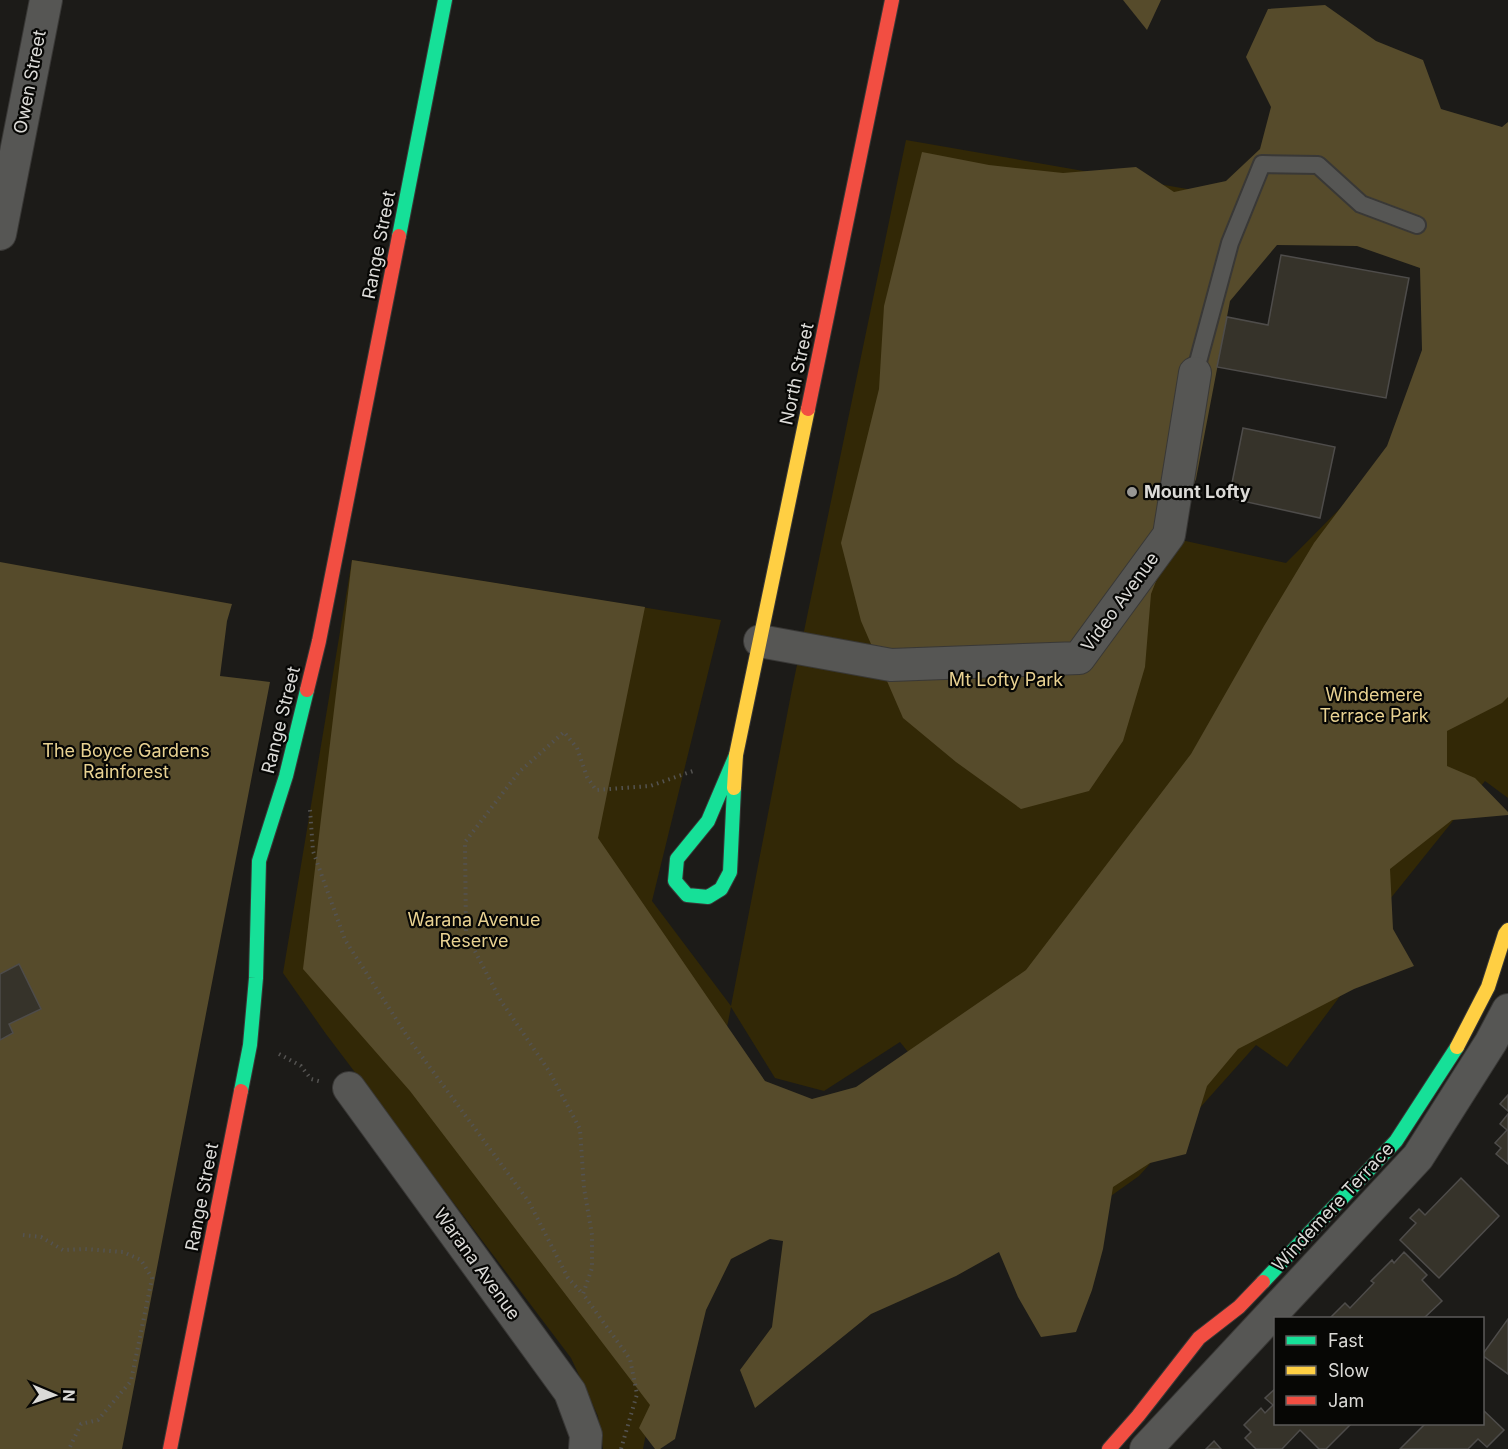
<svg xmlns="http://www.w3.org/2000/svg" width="1508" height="1449" viewBox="0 0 1508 1449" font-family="Inter,sans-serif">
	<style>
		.green { fill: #322806 }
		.forest { fill: #564b2b }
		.building { fill: #36332a; stroke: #4e4c4a; stroke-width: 1.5 }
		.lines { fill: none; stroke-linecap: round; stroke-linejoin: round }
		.lane-casing { stroke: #393836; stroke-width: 20 }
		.street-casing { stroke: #393836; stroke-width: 34 }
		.fast-casing { stroke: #393836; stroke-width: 16 }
		.slow-casing { stroke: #393836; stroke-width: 16 }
		.jam-casing { stroke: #393836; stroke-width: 16 }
		.path { stroke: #545351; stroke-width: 4; stroke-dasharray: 1.5 4.5; stroke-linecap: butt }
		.lane { stroke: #565654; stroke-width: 16 }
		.street { stroke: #565654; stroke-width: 32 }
		.fast { stroke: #16e098; stroke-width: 14 }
		.slow { stroke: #ffcf43; stroke-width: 14 }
		.jam { stroke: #f24e42; stroke-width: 14 }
		.poi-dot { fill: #989794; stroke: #070705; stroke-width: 2 }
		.labels { text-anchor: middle; stroke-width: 4.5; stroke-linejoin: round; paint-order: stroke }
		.street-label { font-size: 18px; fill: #dbdad7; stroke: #070705 }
		.poi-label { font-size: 18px; font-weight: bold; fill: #dbdad7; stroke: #070705; text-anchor: start }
		.park-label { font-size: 18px; fill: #e9d292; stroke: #070705 }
	</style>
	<rect width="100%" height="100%" fill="#1c1b18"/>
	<polygon class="green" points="906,140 1216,194 1154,534 1286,563 1397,451 1508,275 1508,798 1485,781 1374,919 1373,952 1287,1067 1256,1045 1139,1176 1056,1235 900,1042 824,1091 775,1078 731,1007 643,1449 603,1449 598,1416 571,1358 326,1034 283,973 352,560 721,620 652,901 731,1006 792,689"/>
	<g class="forest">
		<polygon points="1123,0 1161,0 1147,30"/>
		<polygon points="1325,5 1376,41 1423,60 1441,109 1502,127 1508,122 1508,697 1502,703 1447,731 1447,766 1475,778 1508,812 1508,815 1452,820 1390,869 1393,929 1414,966 1354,989 1238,1049 1207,1086 1186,1154 1150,1163 1113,1187 1103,1249 1092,1290 1076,1332 1041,1337 1018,1297 999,1252 956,1276 871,1314 755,1408 740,1370 772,1327 783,1241 770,1239 731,1259 706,1310 675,1439 660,1449 655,1449 639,1428 650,1405 410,1091 303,969 352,560 645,607 598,838 765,1081 812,1099 856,1087 1026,970 1191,754 1264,626 1314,543 1387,446 1422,350 1420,268 1357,246 1277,245 1230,301 1196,479 1151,594 1145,667 1123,741 1089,791 1021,809 956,762 903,718 861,621 841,543 879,389 884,306 922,152 989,165 1063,173 1136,167 1174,192 1226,181 1260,149 1271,107 1246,57 1268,9"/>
		<polygon points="0,562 232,604 227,621 220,676 270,682 122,1449 0,1449"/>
	</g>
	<g class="building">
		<polygon points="1281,255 1409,278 1386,398 1217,367 1227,317 1268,325"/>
		<polygon points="1243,428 1335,447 1320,518 1229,498"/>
		<polygon points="19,964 41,1009 9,1024 13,1033 0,1040 0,974"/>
		<polygon points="1508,1095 1508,1111 1500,1104"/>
		<polygon points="1508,1114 1508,1164 1496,1154 1501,1148 1495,1143 1507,1130 1500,1124"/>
		<polygon points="1461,1178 1499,1216 1439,1278 1400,1240 1416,1223 1410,1218 1419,1209 1425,1215"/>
		<polygon points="1404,1252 1427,1275 1422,1280 1442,1301 1424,1318 1330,1318 1345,1303 1350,1308 1374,1283 1371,1281 1392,1260 1394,1263"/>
		<polygon points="1508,1319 1508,1374 1482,1355"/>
		<polygon points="1276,1388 1276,1424 1351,1424 1326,1449 1319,1449 1300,1430 1282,1449 1256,1449 1245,1438 1251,1432 1244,1425 1261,1408 1265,1413 1273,1405 1265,1398"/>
		<polygon points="1482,1409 1504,1430 1487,1447 1478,1439 1468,1449 1400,1449 1425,1424 1482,1424"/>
		<polygon points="1214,1441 1221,1449 1206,1449"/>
	</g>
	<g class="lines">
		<defs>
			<polyline id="lane" points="1195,373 1230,243 1262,164 1318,165 1361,204 1417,225"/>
			<g id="street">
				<polyline points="0,234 46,0"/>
				<polyline points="760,641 891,665 1079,658 1169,535 1195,373"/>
				<polyline points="349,1088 570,1392 586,1435 585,1449"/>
				<polyline points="1146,1449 1418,1157 1491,1042 1508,1010"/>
			</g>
			<g id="fast">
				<polyline points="399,236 445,0"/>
				<polyline points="734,788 730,872 721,889 708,897 687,895 675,881 677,859 708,821 736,755"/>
				<polyline points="241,1091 250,1045 256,978 259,861 286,776 307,690"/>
				<polyline points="1263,1282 1396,1141 1457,1047"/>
			</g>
			<g id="slow">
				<polyline points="734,788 736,755 808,409"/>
				<polyline points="1457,1047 1488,987 1505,934 1508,930"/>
			</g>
			<g id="jam">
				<polyline points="808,409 892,0"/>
				<polyline points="307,690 319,641 399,236"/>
				<polyline points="170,1449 241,1091"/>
				<polyline points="1109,1449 1138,1416 1199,1338 1239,1307 1263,1282"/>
			</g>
		</defs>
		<use href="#lane" class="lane-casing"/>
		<use href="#street" class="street-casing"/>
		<use href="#fast" class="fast-casing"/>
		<use href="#slow" class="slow-casing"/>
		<use href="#jam" class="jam-casing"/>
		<g class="path">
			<polyline points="310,810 313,851 345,940 409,1039 529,1202 568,1278 583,1294"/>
			<polyline points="279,1054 301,1066 311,1079 322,1082"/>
			<polyline points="23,1235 41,1237 63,1250 85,1249 123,1252 141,1260 152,1278 131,1381 98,1420 81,1424 69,1449"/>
			<polyline points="621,1449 637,1394 630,1359 583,1294 592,1268 592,1235 584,1188 580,1129 549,1071 501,1001 466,934 465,842 519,772 564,732 577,748 587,777 596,790 650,786 696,770"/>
		</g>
		<use href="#lane" class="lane"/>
		<use href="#street" class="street"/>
		<use href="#fast" class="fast"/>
		<use href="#slow" class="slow"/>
		<use href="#jam" class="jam"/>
	</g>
	<circle class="poi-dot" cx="1132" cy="492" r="6"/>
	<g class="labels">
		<g class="street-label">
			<text transform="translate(30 82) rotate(-79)" y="6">Owen Street</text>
			<text transform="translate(379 245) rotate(-79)" y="6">Range Street</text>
			<text transform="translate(797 374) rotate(-78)" y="6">North Street</text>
			<text transform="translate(1120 602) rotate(-54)" y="6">Video Avenue</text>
			<text transform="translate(281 720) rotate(-76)" y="6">Range Street</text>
			<text transform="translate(202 1197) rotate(-79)" y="6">Range Street</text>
			<text transform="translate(1333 1207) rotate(-47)" y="6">Windemere Terrace</text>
			<text transform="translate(477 1264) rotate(54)" y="6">Warana Avenue</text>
		</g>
		<g class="poi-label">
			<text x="1144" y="498">Mount Lofty</text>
		</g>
		<g class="park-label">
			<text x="1006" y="686">Mt Lofty Park</text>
			<text x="1374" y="701">Windemere<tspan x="1374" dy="21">Terrace Park</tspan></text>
			<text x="126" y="757">The Boyce Gardens<tspan x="126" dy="21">Rainforest</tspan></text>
			<text x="474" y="926">Warana Avenue<tspan x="474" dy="21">Reserve</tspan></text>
		</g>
	</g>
	<rect x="1274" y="1317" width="210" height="108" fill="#070705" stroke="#5c5b59" stroke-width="1.5"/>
	<rect x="1286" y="1336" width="30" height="9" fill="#16e098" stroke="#5c5b59" stroke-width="1.5"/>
	<text x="1328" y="1347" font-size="18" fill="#dbdad7">Fast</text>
	<rect x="1286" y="1366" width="30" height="9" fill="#ffcf43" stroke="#5c5b59" stroke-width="1.5"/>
	<text x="1328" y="1377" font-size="18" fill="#dbdad7">Slow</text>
	<rect x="1286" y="1396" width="30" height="9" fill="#f24e42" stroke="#5c5b59" stroke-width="1.5"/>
	<text x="1328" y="1407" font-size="18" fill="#dbdad7">Jam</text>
	<g transform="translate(54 1395) rotate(92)" stroke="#070705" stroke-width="4.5" paint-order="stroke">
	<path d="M0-4.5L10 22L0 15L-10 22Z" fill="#dbdad7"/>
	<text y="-9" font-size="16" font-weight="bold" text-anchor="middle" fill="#dbdad7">N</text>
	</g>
</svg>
